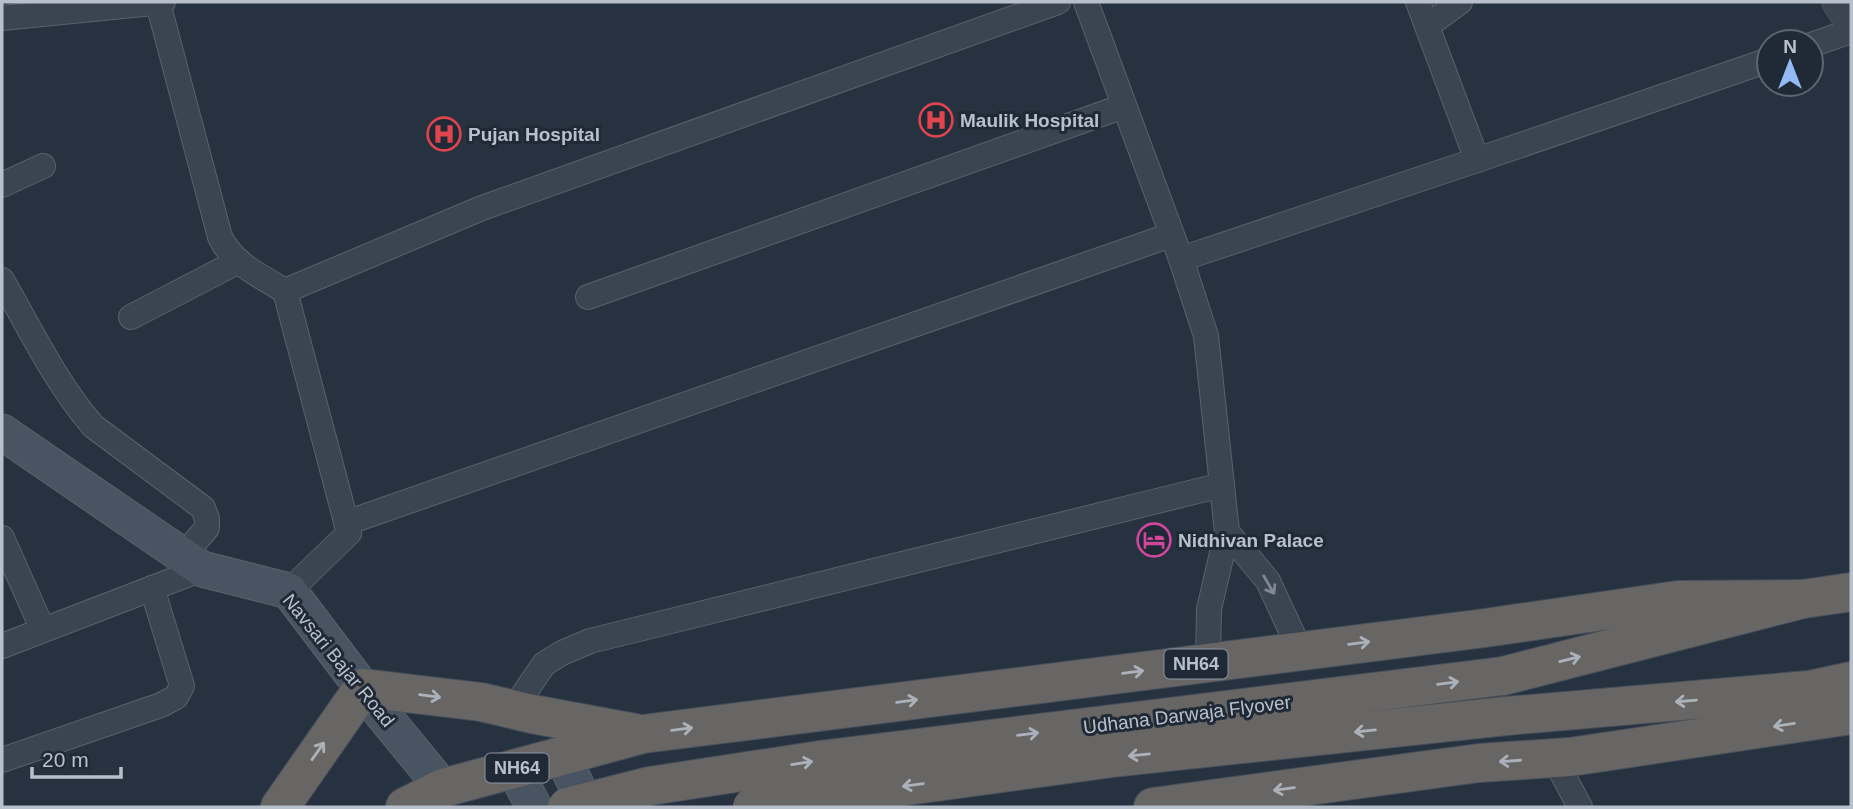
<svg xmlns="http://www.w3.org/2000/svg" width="1853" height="809" viewBox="0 0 1853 809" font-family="Helvetica,sans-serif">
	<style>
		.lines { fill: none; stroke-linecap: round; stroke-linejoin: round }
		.minor-casing { stroke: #59626e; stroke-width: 26 }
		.tertiary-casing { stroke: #59626e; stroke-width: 33 }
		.secondary-casing { stroke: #59626e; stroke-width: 37 }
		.trunk-casing { stroke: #464f5b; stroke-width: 40 }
		.minor { stroke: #3b4451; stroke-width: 24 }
		.tertiary { stroke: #3b4451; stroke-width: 32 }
		.secondary { stroke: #495463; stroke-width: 35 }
		.trunk { stroke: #686664; stroke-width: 38 }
		.trunk-bridge-casing { stroke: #464f5b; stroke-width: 40; stroke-linecap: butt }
		.trunk-bridge { stroke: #686664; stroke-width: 38 }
		.oneway { stroke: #808894 }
		.oneway2 { stroke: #acb2bc }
		.labels { text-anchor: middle; stroke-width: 6; stroke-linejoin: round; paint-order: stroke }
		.shield { fill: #202936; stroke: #8a939e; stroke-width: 2 }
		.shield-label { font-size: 18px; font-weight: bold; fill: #b8c0cb }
		.poi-label { font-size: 19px; font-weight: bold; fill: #b8c0cb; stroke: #202936; text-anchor: start }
		.street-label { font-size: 19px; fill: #b8c0cb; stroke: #202936 }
	</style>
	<rect width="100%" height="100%" fill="#273241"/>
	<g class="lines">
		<defs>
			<g id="minor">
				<polyline points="1086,2 1181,259 1206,336 1227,532 1209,609 1208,662"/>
				<polyline points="1418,2 1477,160"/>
				<path d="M 158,3 L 220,237 C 233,264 259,275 285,291"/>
				<polyline points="2,18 163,2"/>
				<polyline points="1427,26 1460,2"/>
				<polyline points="1811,45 1851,31"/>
				<polyline points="2,185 43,166"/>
				<polyline points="1181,259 1477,160 1769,60"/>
				<path d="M 2,280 C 30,329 56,383 93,426 L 203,508 L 207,519 L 207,528 L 183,556"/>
				<polyline points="588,297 1124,106"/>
				<polyline points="131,317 237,262"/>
				<polyline points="346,523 1171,235"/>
				<polyline points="1227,532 1268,581 1300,650"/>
				<polyline points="2,538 43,630"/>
				<polyline points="289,591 349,533 285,291 482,208 1058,2"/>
				<polyline points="2,646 202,569"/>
				<polyline points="513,710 544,664 562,653 590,641 1222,485"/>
				<polyline points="1554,758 1580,807"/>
				<polyline points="2,760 161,705 176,697 182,686 152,588"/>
			</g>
			<polyline id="tertiary" points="1838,2 1851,22"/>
			<g id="secondary">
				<polyline points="2,432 202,569 289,591 383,715 443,788"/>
				<polyline points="562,756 587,807"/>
				<polyline points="514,769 534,807"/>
			</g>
			<g id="trunk">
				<polyline points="1503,676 1803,599 1851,592"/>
				<polyline points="1506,716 1809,690 1851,681"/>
				<polyline points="280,807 363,688 481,702 532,714 635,733"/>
				<polyline points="405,807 443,788 643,734 1485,628 1678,600 1803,599"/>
				<polyline points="1153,807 1479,763 1570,757 1851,715"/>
			</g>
		</defs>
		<use href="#minor" class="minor-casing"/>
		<use href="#tertiary" class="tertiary-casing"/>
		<use href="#secondary" class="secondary-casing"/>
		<use href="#trunk" class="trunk-casing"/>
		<use href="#minor" class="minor"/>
		<use href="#tertiary" class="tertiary"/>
		<use href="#secondary" class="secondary"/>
		<use href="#trunk" class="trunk"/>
		<defs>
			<g id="trunk-bridge">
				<polyline points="567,807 650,786 820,760 1503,676"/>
				<polyline points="752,807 1120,757 1506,716"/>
			</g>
		</defs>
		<use href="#trunk-bridge" class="trunk-bridge-casing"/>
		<use href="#trunk-bridge" class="trunk-bridge"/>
	</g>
	<defs><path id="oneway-shaft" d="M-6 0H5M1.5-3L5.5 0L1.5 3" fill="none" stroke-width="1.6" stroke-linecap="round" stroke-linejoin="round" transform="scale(1.75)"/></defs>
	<use class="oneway" href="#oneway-shaft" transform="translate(1269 585) rotate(60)"/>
	<g class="oneway2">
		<use href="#oneway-shaft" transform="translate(1359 643) rotate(-7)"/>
		<use href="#oneway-shaft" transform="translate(1570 659) rotate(-14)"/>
		<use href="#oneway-shaft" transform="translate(1133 672) rotate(-7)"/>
		<use href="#oneway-shaft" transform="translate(1448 683) rotate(-7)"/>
		<use href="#oneway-shaft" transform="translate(430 696) rotate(7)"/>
		<use href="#oneway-shaft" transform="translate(907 701) rotate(-7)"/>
		<use href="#oneway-shaft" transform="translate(1686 701) rotate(175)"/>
		<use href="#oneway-shaft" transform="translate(1784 725) rotate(171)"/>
		<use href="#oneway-shaft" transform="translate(682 729) rotate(-7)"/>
		<use href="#oneway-shaft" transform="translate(1365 731) rotate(174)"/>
		<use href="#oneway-shaft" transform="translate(1028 734) rotate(-7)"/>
		<use href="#oneway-shaft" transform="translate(318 751) rotate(-55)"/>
		<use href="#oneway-shaft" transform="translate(1139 755) rotate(174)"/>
		<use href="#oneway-shaft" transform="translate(1510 761) rotate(176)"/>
		<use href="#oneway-shaft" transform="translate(802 763) rotate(-9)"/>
		<use href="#oneway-shaft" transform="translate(913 785) rotate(172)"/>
		<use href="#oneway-shaft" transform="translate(1284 789) rotate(172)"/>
	</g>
	<defs>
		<symbol id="hospital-ring" viewBox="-11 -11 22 22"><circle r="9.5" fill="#202936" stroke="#e0444e" stroke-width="1.5"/><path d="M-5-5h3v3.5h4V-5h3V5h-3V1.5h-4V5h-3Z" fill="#e0444e"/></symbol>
		<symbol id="hotel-ring" viewBox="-11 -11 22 22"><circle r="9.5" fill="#202936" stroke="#d1479c" stroke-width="1.5"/><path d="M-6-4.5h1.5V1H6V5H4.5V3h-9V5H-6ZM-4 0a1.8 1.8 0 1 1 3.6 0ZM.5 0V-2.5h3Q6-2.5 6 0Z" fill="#d1479c"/></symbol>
	</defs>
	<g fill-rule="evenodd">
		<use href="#hospital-ring" x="917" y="101" width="38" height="38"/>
		<use href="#hospital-ring" x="425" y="115" width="38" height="38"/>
		<use href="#hotel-ring" x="1135" y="521" width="38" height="38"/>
	</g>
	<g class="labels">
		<g class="shield">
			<rect x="1164.5" y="649.5" width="63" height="29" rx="5"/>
			<rect x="485.5" y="753.5" width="63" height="29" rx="5"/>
		</g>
		<g class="shield-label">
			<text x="1196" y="670">NH64</text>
			<text x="517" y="774">NH64</text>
		</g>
		<g class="poi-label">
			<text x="960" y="127">Maulik Hospital</text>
			<text x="468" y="141">Pujan Hospital</text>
			<text x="1178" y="547">Nidhivan Palace</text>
		</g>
		<g class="street-label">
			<text transform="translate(339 660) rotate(51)" y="7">Navsari Bajar Road</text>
			<text transform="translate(1187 714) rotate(-7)" y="7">Udhana Darwaja Flyover</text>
		</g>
	</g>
	<rect width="1853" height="809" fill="none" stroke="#b8c0cb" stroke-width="7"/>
	<g transform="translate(1790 63)"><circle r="33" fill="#202936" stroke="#5d6572" stroke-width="2"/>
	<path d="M0-5L12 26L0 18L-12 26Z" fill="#93baf5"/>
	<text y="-10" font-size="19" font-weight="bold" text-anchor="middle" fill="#b8c0cb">N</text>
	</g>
	<path d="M32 767v10h89v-10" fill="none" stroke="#b8c0cb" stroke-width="3.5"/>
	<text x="42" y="767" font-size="21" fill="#b8c0cb" stroke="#202936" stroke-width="5" paint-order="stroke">20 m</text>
</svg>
